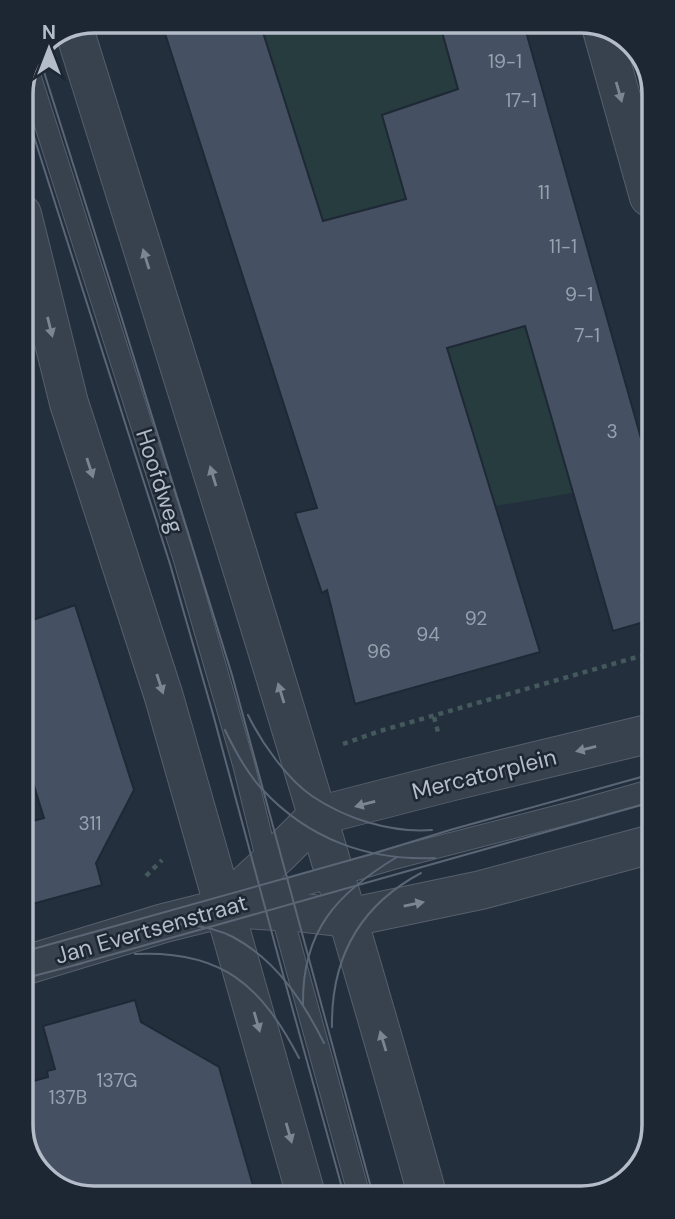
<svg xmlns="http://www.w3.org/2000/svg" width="675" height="1219" viewBox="0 0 675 1219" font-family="'DM Sans',sans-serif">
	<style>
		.green { fill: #263c3f }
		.building { fill: #455162; stroke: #1f2835; stroke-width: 2 }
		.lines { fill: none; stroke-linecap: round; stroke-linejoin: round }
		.service-casing { stroke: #565f6c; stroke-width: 23 }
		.minor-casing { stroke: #565f6c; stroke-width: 40 }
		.tertiary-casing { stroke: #565f6c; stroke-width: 40 }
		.path { stroke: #44595c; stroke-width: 4.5; stroke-dasharray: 5 5; stroke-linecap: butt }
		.service { stroke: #38414e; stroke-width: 21 }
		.minor { stroke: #38414e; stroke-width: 38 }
		.tertiary { stroke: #38414e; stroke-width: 38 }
		.tram { stroke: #5a6575; stroke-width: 2 }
		.oneway { fill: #7c8592 }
		.labels { text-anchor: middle; stroke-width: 5; stroke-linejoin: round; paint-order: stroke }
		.number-label { font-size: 19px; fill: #98a1af }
		.street-label { font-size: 23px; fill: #b4bcc9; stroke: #1d2633 }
		.rim { fill: none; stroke: #b4bcc9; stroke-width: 3.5 }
	</style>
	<rect width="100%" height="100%" fill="#242f3e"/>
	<polygon class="green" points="238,21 451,21 589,490 391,524"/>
	<g class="building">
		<polygon points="161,21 261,21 261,26 323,221 406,199 382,115 458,89 439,21 523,21 650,470 651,620 613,631 525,326 447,348 540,652 355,704 327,590 322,593 295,513 317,508"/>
		<polygon points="75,605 134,790 96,863 102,885 25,906 25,823 44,818 25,757 24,623"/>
		<polygon points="135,1000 141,1022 219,1067 256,1196 89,1198 53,1185 27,1153 26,1083 48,1077 47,1071 55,1069 43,1026"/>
	</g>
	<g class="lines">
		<defs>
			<g id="service">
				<polyline points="29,73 184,558 244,766 268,864 359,1195"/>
				<polyline points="263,897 395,858 574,812 652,790"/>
			</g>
			<polyline id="minor" points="601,26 649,197"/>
			<g id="tertiary">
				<path d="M 74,29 C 195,417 318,803 427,1194"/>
				<polyline points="22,214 69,403 164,697 306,1195"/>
				<polyline points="224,908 239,891 280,853 317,816 453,781 652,733"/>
				<polyline points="26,965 164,923 224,908 296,912 347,918 481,890 652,844"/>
			</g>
		</defs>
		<use href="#service" class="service-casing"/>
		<use href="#minor" class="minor-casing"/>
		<use href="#tertiary" class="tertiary-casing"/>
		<g class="path">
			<polyline points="434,717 439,736"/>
			<polyline points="343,744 380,731 651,653"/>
			<polyline points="146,876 162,860"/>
		</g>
		<use href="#service" class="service"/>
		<use href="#minor" class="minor"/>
		<use href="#tertiary" class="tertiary"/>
		<g class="tram">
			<polyline points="38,53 121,316 232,675 373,1195"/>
			<polyline points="21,96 170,564 213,714 284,978 344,1195"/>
			<path d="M 248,715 C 261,742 287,779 312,796 C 346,819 391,833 432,830"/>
			<path d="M 225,730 C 235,751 246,772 262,789 C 308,839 368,861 435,858"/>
			<path d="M 142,925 C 172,923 206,923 233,937 C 276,960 303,1001 324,1043"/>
			<polyline points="26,951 372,854 450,830 652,774"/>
			<path d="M 135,954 C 222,950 261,985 299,1058"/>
			<polyline points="75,965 652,802"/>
			<polyline points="26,978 83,963"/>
			<path d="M 303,1004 C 302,931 337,893 397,857"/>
			<path d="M 332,1027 C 331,958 359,906 421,873"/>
		</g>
	</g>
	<defs><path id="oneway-solid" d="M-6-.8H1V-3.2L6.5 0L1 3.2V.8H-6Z" transform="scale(1.75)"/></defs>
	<g class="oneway">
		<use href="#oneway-solid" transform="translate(619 92) rotate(74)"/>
		<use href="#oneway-solid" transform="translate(146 259) rotate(-107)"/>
		<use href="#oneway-solid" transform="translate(50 327) rotate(76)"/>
		<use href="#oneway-solid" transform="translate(90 468) rotate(72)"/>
		<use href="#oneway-solid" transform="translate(213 476) rotate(-107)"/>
		<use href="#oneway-solid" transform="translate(160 684) rotate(72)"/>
		<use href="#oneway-solid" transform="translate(281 693) rotate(-107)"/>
		<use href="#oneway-solid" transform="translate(586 749) rotate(166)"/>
		<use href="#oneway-solid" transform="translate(365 804) rotate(165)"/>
		<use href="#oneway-solid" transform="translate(414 904) rotate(-12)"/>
		<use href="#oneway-solid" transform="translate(257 1022) rotate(74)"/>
		<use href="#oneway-solid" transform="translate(383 1041) rotate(-107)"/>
		<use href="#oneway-solid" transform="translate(289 1133) rotate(74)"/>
	</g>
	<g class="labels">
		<g class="number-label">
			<text x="505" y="68">19-1</text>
			<text x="521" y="107">17-1</text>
			<text x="544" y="199">11</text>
			<text x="563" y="253">11-1</text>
			<text x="579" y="301">9-1</text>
			<text x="587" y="342">7-1</text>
			<text x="612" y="438">3</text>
			<text x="476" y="625">92</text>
			<text x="428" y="641">94</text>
			<text x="379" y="658">96</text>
			<text x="90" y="830">311</text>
			<text x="117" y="1087">137G</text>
			<text x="68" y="1104">137B</text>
		</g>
		<g class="street-label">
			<text transform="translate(160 481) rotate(72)" y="8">Hoofdweg</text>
			<text transform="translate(484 774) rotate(-14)" y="8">Mercatorplein</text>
			<text transform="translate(151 929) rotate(-16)" y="8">Jan Evertsenstraat</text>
		</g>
	</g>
	<path d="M0 0H675V1219H0ZM94 33H581A61 61 0 0 1 642 94V1125A61 61 0 0 1 581 1186H94A61 61 0 0 1 33 1125V94A61 61 0 0 1 94 33Z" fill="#1d2633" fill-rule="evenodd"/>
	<path class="rim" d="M94 33H581A61 61 0 0 1 642 94V1125A61 61 0 0 1 581 1186H94A61 61 0 0 1 33 1125V94A61 61 0 0 1 94 33Z"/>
	<g transform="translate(49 49)" stroke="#1d2633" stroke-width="5" paint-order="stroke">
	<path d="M0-5L12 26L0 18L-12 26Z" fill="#b4bcc9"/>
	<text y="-10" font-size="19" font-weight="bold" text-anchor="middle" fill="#b4bcc9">N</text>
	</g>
</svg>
